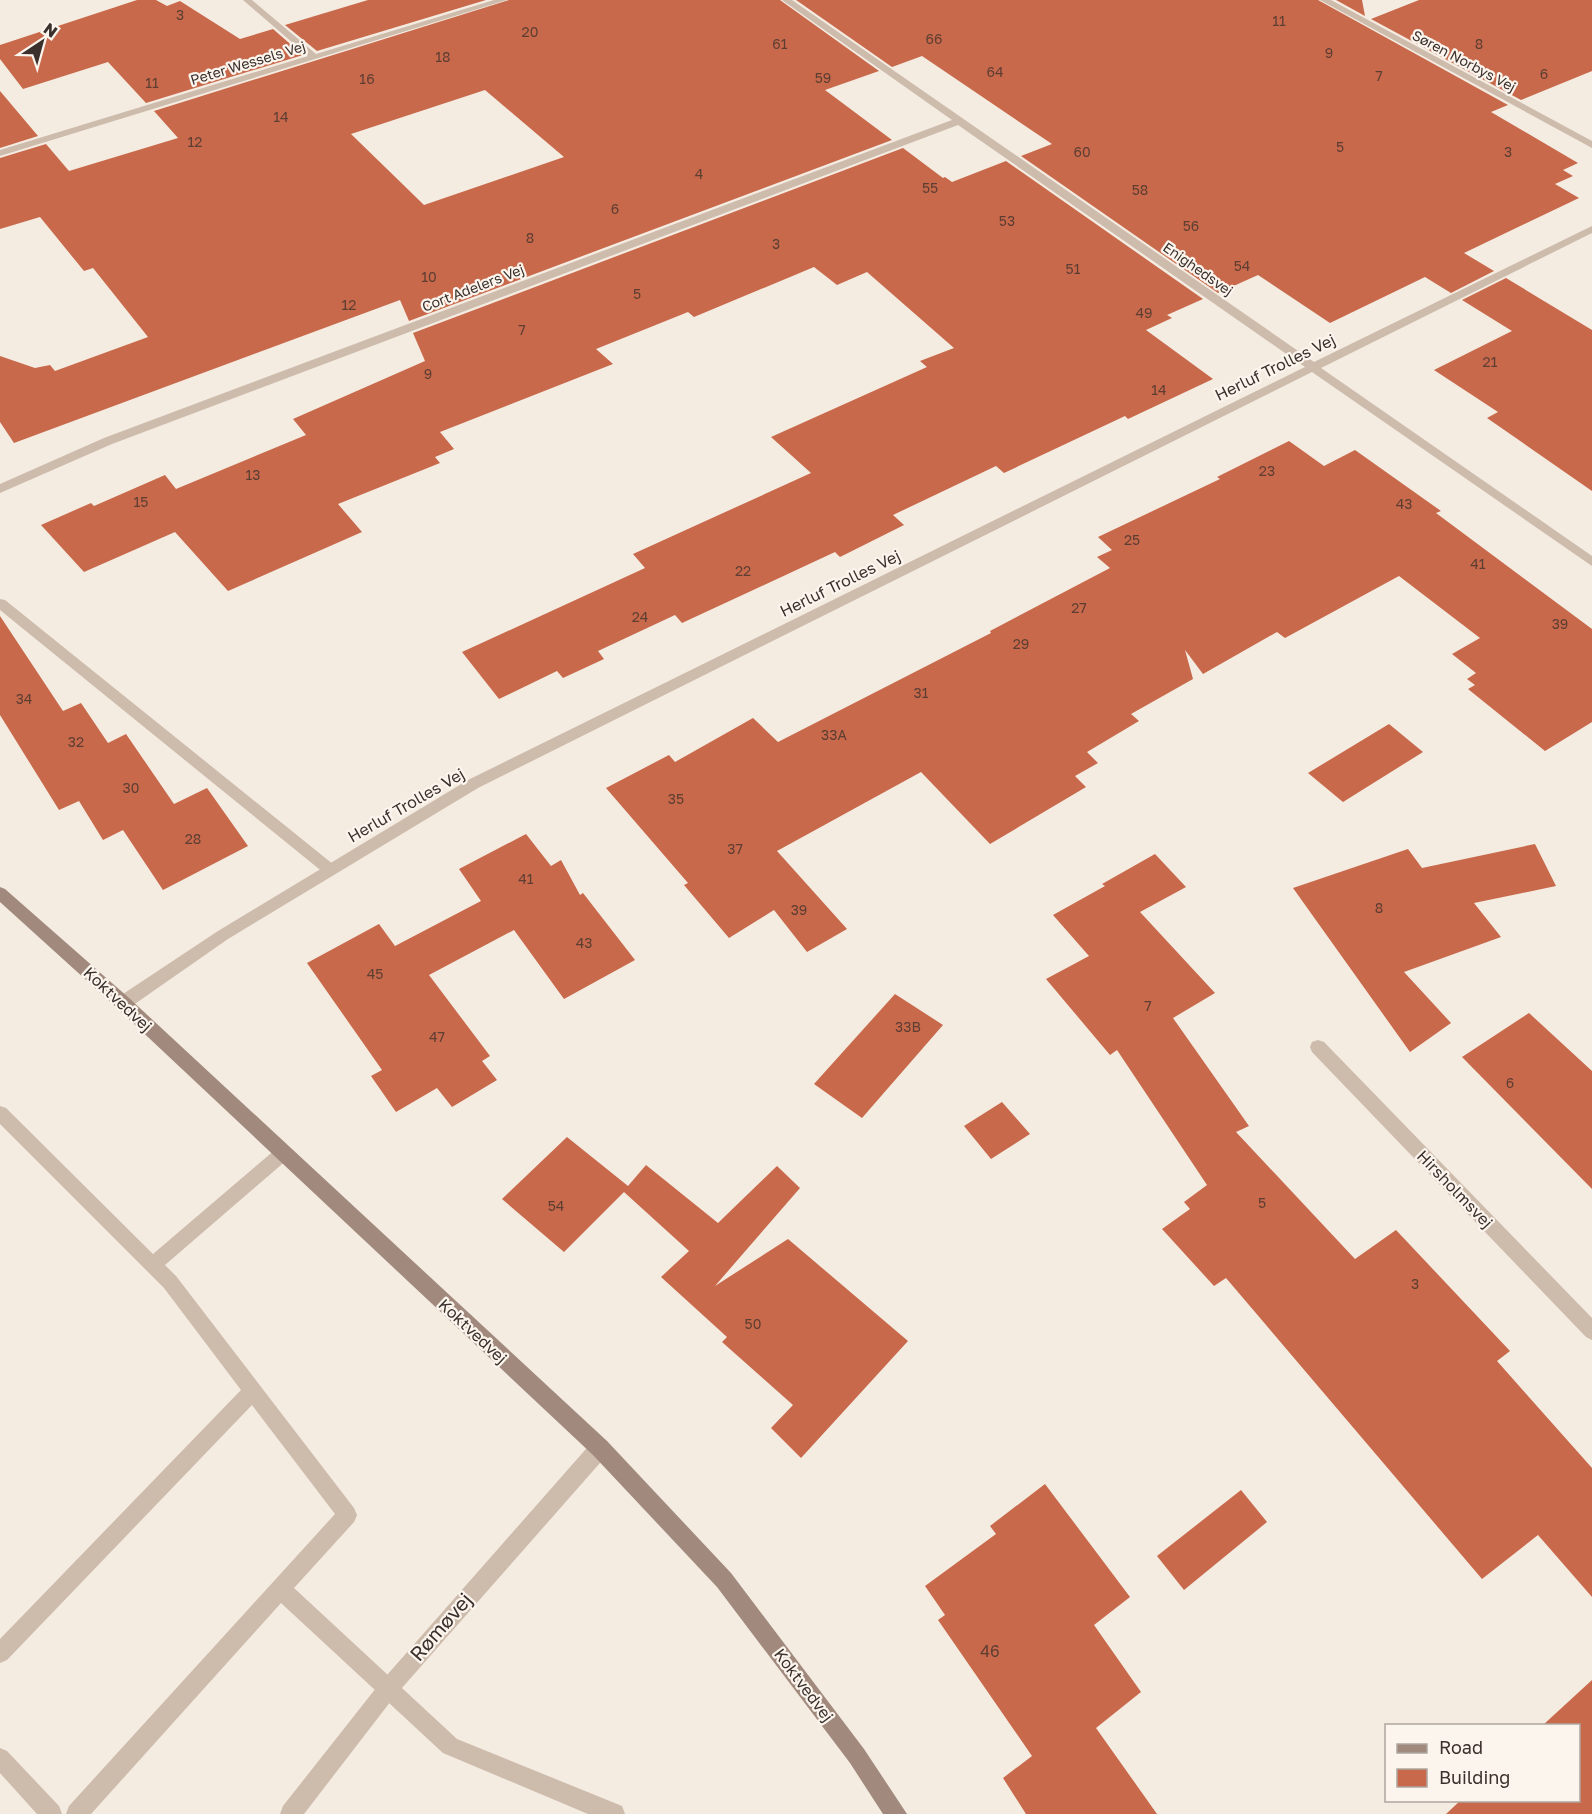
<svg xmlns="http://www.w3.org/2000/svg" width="1592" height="1814" viewBox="0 0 1592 1814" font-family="'Golos Text',sans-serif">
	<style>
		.building { fill: #c8694b; fill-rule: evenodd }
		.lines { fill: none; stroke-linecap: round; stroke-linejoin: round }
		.lane { fill: #cdbbac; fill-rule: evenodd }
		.street { fill: #cdbbac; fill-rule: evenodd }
		.secondary { fill: #a18a7d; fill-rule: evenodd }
		.labels { text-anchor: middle; stroke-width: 4.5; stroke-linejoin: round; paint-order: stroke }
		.number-label { font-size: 14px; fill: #5e3e33 }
		.far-street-label { font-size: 14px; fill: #3b302b; stroke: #fbf5ee }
		.street-label { font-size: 16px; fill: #3b302b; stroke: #fbf5ee }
		.near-number-label { font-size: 16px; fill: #5e3e33 }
		.near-street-label { font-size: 20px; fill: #3b302b; stroke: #fbf5ee }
	</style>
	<rect width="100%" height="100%" fill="#f4ebe1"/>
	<g class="building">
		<polygon points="137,0 156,0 167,6 180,1 240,39 273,29 303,55 146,103 108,62 23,89 0,59 0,45"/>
		<polygon points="368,0 486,0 317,51 285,25"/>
		<path d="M 509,0 L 780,0 L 879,71 L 825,90 L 892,140 L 409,321 L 400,300 L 14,443 L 0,422 L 0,356 L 35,368 L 50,365 L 55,371 L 148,337 L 93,268 L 84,271 L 40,217 L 0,229 L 0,158 L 46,144 L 69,171 L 178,138 L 154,111 ZM 485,90 L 564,157 L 424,205 L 351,134 Z"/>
		<polygon points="796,0 1318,0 1508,105 1491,112 1578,163 1563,170 1573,176 1555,184 1579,198 1464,253 1494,271 1451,293 1425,277 1330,323 1258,275 1218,293 1021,156 1052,144 922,56 892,67"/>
		<polygon points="1336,0 1362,0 1365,16"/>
		<polygon points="1419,0 1592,0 1592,71 1521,100 1371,19"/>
		<polygon points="0,91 38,136 0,148"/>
		<polygon points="903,148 943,178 945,177 952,182 1006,161 1203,299 1167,315 1172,318 1146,330 1213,379 1128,419 1125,416 1004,473 996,466 893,515 904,525 840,557 835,552 682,623 675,615 598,651 604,659 563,678 557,671 499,699 462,652 645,568 633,554 811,473 771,437 927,367 920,361 954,348 867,272 837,285 814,267 694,317 688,312 596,349 613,364 440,432 454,449 435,457 440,463 338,504 362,532 228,591 175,532 84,572 41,525 91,503 94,506 165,475 176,489 306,435 293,419 425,361 413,333"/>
		<polygon points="1506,278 1592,330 1592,491 1487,418 1498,412 1434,370 1512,331 1462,300"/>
		<polygon points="1289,441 1324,466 1355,450 1441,511 1436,513 1592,629 1592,722 1545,751 1468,689 1475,685 1467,679 1476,673 1452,654 1480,638 1399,576 1285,638 1277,632 1203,674 1185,650 1193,679 1131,714 1139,721 1087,752 1098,763 1075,776 1086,787 990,844 921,772 777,851 847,929 807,952 774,910 729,938 684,885 688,883 606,788 669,755 675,762 753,718 778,742 991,633 990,631 1110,568 1097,557 1112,550 1098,537 1220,479 1217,477"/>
		<polygon points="0,616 63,711 81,703 108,743 126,734 174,804 207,788 248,846 163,890 123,830 103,840 79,801 59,810 0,715"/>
		<polygon points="1389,724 1423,752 1343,802 1308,773"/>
		<polygon points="526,834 551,866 561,860 580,895 583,893 635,960 564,999 514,930 429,975 490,1056 482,1061 497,1080 452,1107 437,1088 396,1112 371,1076 382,1070 307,963 379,924 395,946 481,901 459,869"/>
		<polygon points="1535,844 1556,886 1474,903 1501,937 1404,972 1451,1023 1410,1052 1293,888 1408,849 1422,868"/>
		<polygon points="1155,854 1186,887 1140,912 1215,993 1173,1018 1249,1126 1236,1132 1355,1259 1396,1230 1510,1351 1497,1361 1592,1468 1592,1597 1538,1535 1482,1579 1226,1278 1214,1286 1162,1229 1190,1209 1184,1202 1207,1185 1117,1050 1110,1055 1046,979 1089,956 1053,915 1105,886 1102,884"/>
		<polygon points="895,994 943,1025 862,1118 814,1084"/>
		<polygon points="1529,1013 1592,1071 1592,1189 1462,1057"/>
		<polygon points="1002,1102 1030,1134 991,1159 964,1126"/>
		<polygon points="567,1137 628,1186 646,1165 718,1223 777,1166 800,1188 715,1286 788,1239 908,1341 801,1458 771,1428 793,1405 722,1342 727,1337 661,1277 689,1251 624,1192 564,1252 502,1199"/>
		<polygon points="1045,1484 1130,1597 1094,1625 1141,1692 1096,1728 1157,1814 1026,1814 1003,1778 1032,1756 938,1620 945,1615 925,1586 996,1534 990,1526"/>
		<polygon points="1241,1490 1267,1522 1184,1590 1157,1556"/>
		<polygon points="1592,1680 1592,1814 1446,1814 1461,1800 1578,1800 1578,1725 1543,1725"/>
	</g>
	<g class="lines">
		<g class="lane">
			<polygon points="0,599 5,600 334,865 336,869 334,873 324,873 0,610"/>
			<polygon points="0,1106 6,1108 153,1254 276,1149 282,1146 288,1149 290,1154 288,1159 165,1265 176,1276 354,1508 357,1515 354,1522 294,1588 457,1739 622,1806 625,1814 588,1814 443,1753 281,1603 91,1814 66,1814 69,1806 335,1514 252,1405 7,1660 0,1663 0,1639 241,1390 164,1288 0,1124"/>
			<polygon points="0,1748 7,1751 59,1806 62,1814 37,1814 0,1773"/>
		</g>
		<g class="street">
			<polygon points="243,0 252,0 316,54 494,0 507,0 0,156 0,150 308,56"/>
			<polygon points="782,0 792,0 1314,362 1592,226 1592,233 1321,368 1592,556 1592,566 1312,372 478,788 228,939 129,1008 123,1010 117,1008 115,1003 117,998 218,931 468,780 1305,367 958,125 112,444 0,493 0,484 104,438 952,120"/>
			<polygon points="1320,0 1331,0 1592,141 1592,148"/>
			<polygon points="1318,1040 1324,1042 1592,1318 1592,1340 1586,1337 1312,1052 1310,1047 1312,1042"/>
			<polygon points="600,1439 607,1441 609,1448 607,1455 394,1697 304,1814 280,1814 283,1806 380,1683 593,1441"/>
		</g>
		<polygon class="secondary" points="0,887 5,889 129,998 607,1441 731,1573 864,1749 907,1814 883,1814 850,1763 717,1587 593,1455 117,1008 0,902"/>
	</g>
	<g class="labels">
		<g class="number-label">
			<text x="180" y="20">3</text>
			<text x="1279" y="26">11</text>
			<text x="530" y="37">20</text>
			<text x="934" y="44">66</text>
			<text x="780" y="49">61</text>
			<text x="1479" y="49">8</text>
			<text x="1329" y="58">9</text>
			<text x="443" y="62">18</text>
			<text x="995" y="77">64</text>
			<text x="1544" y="79">6</text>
			<text x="1379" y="81">7</text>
			<text x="823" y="83">59</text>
			<text x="367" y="84">16</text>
			<text x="152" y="88">11</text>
			<text x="281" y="122">14</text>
			<text x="195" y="147">12</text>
			<text x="1340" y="152">5</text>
			<text x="1082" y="157">60</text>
			<text x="1508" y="157">3</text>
			<text x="699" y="179">4</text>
			<text x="930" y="193">55</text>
			<text x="1140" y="195">58</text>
			<text x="615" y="214">6</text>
			<text x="1007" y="226">53</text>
			<text x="1191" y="231">56</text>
			<text x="530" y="243">8</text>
			<text x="776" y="249">3</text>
			<text x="1242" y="271">54</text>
			<text x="1073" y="274">51</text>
			<text x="429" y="282">10</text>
			<text x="637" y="299">5</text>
			<text x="349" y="310">12</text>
			<text x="1144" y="318">49</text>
			<text x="522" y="335">7</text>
			<text x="1490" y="367">21</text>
			<text x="428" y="379">9</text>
			<text x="1159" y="395">14</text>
			<text x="1267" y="476">23</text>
			<text x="253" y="480">13</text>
			<text x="141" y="507">15</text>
			<text x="1404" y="509">43</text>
			<text x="1132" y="545">25</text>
			<text x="1478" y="569">41</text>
			<text x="743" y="576">22</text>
			<text x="1079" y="613">27</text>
			<text x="640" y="622">24</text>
			<text x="1560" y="629">39</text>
			<text x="1021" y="649">29</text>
			<text x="921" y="698">31</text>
			<text x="24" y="704">34</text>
			<text x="834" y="740">33A</text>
			<text x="76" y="747">32</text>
			<text x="131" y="793">30</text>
			<text x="676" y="804">35</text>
			<text x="193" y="844">28</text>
			<text x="735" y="854">37</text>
			<text x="526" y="884">41</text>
			<text x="1379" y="913">8</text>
			<text x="799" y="915">39</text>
			<text x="584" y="948">43</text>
			<text x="375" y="979">45</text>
			<text x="1148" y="1011">7</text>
			<text x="908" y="1032">33B</text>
			<text x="437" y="1042">47</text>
			<text x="1510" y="1088">6</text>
			<text x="1262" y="1208">5</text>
			<text x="556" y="1211">54</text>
			<text x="1415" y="1289">3</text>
			<text x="753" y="1329">50</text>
		</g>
		<g class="far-street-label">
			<text transform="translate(1464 61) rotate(28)" y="5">Søren Norbys Vej</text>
			<text transform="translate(248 63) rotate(-17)" y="5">Peter Wessels Vej</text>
			<text transform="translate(1198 269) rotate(35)" y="5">Enighedsvej</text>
			<text transform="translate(473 288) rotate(-21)" y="5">Cort Adelers Vej</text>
		</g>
		<g class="street-label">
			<text transform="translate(1275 367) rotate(-26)" y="6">Herluf Trolles Vej</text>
			<text transform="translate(840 583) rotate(-26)" y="6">Herluf Trolles Vej</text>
			<text transform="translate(406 805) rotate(-30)" y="6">Herluf Trolles Vej</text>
			<text transform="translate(118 999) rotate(43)" y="6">Koktvedvej</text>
			<text transform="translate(1455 1189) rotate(46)" y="6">Hirsholmsvej</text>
			<text transform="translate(473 1331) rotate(43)" y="6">Koktvedvej</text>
			<text transform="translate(804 1685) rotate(53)" y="6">Koktvedvej</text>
		</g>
		<g class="near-number-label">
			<text x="990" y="1657">46</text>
		</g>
		<g class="near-street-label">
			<text transform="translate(441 1627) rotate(-49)" y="7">Rømøvej</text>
		</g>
	</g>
	<rect x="1385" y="1724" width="195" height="78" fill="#fbf5ee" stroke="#aea6a0" stroke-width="1.5"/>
	<rect x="1397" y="1744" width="30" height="9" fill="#a18a7d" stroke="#aea6a0" stroke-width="1.5"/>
	<text x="1439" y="1754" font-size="18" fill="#3b302b">Road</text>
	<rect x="1397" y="1769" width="30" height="18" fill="#c8694b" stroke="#aea6a0" stroke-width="1.5"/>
	<text x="1439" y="1784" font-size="18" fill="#3b302b">Building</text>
	<g transform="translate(42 42) rotate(36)" stroke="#fbf5ee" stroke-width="4.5" paint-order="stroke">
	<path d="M0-4.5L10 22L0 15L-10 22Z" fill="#3b302b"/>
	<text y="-9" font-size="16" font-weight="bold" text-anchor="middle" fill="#3b302b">N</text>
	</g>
</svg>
